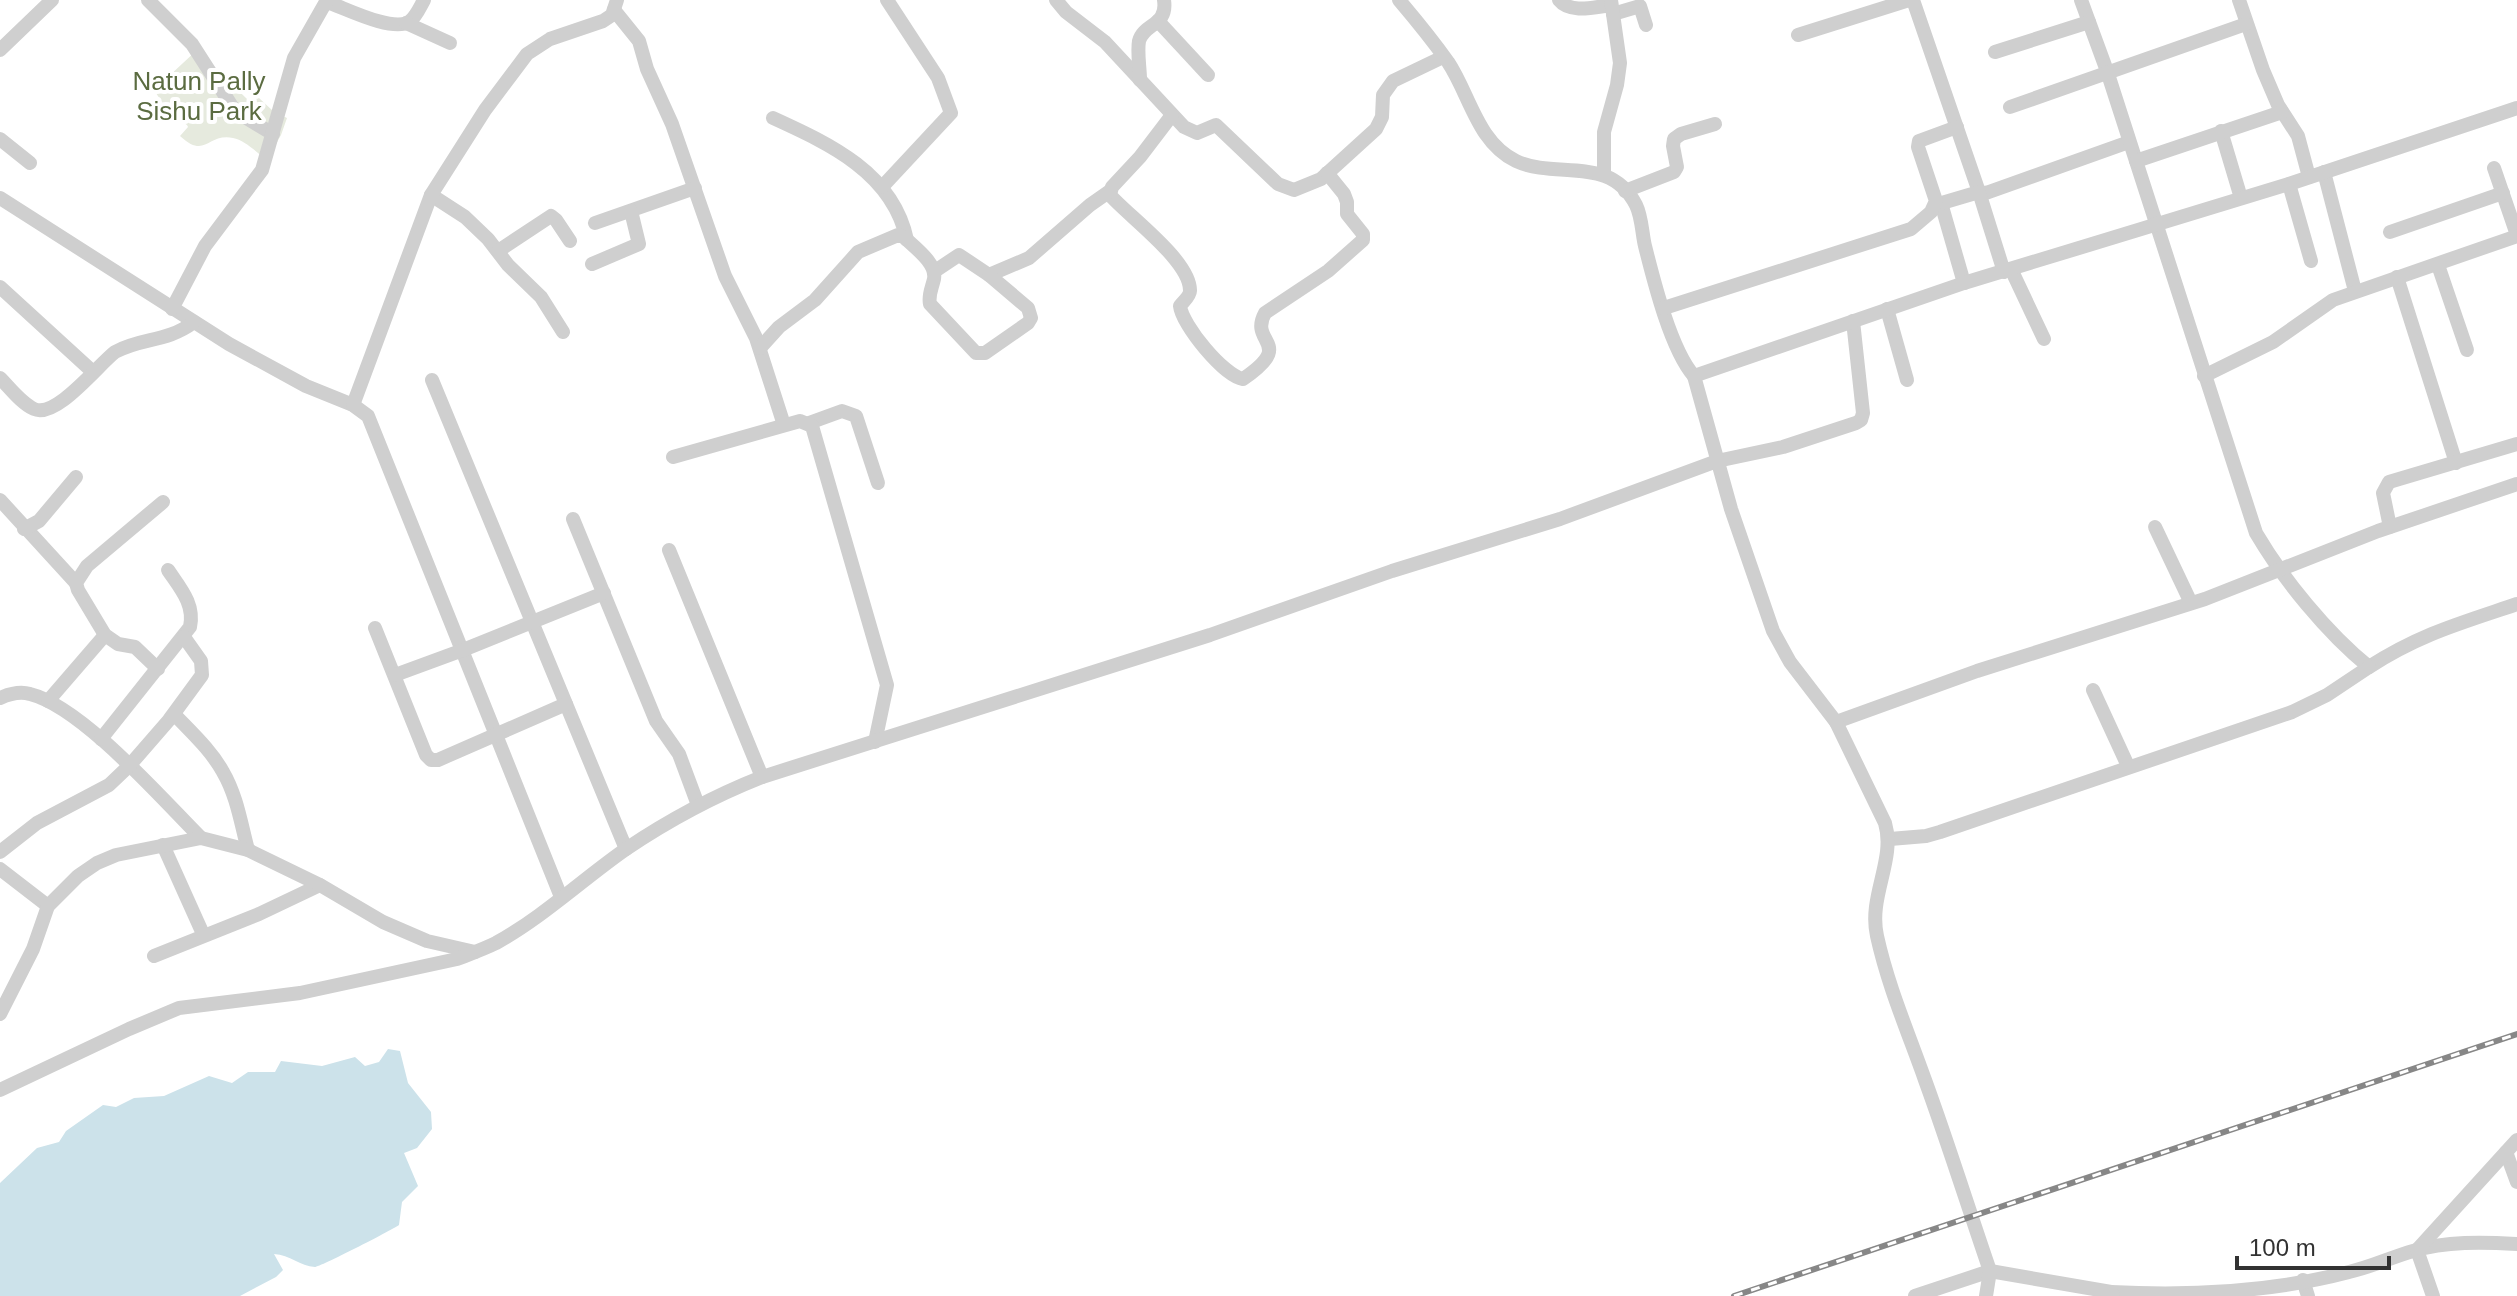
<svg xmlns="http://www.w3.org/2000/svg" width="2517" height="1296" viewBox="0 0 2517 1296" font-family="Helvetica,sans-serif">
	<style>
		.green { fill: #e6eade }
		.water { fill: #cce2ea }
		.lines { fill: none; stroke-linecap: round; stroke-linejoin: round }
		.minor { stroke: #cfcfcf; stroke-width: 14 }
		.rail-casing { stroke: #878787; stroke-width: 6 }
		.rail { stroke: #fff; stroke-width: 3; stroke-dasharray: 9; stroke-linecap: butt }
		.labels { text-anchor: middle; stroke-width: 8; stroke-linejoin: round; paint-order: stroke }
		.park-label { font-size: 26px; fill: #5b6c41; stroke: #fff }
	</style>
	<rect width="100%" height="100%" fill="#fff"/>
	<path class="green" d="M 197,50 L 247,99 L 259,98 L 273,111 L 287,118 L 281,135 L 267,160 C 257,153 245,140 233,138 C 207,133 206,160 180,136 L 188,127 L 187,125 L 169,113 L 154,90 Z"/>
	<path class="water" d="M 388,1049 L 400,1051 L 408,1083 L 431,1112 L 432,1129 L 417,1148 L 404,1153 L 418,1186 L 402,1202 L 399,1225 C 390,1231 320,1267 315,1267 C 300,1266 290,1255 274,1254 L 283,1270 L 276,1277 L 240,1296 L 0,1296 L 0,1183 L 37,1148 L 59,1142 L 66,1131 L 103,1105 L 116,1107 L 134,1098 L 164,1096 L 209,1076 L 232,1083 L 248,1072 L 275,1072 L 281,1061 L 322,1066 L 355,1057 L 365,1066 L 379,1062 Z"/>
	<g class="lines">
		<g class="minor">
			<polyline points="148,0 192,44 235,111 273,134"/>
			<polyline points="1056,0 1066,12 1105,42 1184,127 1197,133 1216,125 1278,184 1294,190 1321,179 1376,129 1382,117 1383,95 1393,81 1443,57"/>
			<path d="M 1399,0 C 1416,20 1433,41 1448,62 C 1470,95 1477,142 1516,161 C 1557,180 1610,154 1636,205 C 1642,217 1642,234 1645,246 C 1654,282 1671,350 1694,376"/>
			<path d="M 1559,0 C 1570,14 1595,7 1611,5"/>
			<polyline points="1913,0 1979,192 1986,193 2129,142"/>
			<path d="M 2081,0 L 2107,71 L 2256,533 C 2283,579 2327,633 2369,667 C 2420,634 2461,623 2517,604"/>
			<polyline points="2239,0 2263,70 2278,105 2298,136 2309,177"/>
			<path d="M 327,2 C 345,8 391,32 409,22 C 416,17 420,7 424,0"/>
			<polyline points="614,10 639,41 647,69 672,124 725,276 756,338 784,425"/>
			<polyline points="1613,14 1640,6 1646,25"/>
			<polyline points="1158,21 1208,75"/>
			<polyline points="406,23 450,43"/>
			<polyline points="1798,35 1909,0"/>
			<polyline points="0,50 52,0"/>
			<polyline points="1995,52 2089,22"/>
			<path d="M 1140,80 C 1140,68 1137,53 1139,41 C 1144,23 1168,26 1164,0"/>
			<polyline points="2010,107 2246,24"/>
			<path d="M 1172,115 L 1140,157 L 1112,187 L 1110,195 C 1128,216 1191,261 1190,291 C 1190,296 1183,302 1180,306 C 1182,325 1224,376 1243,379 C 1297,342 1248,344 1265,313 L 1328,271 L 1363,240 L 1363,234 L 1347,214 L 1347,202 L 1344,194 L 1327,173"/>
			<path d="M 773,118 C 830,144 893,173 907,240"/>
			<polyline points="2221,131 2241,198"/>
			<polyline points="0,139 30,163"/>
			<polyline points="2136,161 2282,112"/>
			<polyline points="2494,168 2517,235"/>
			<polyline points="2324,172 2355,291"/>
			<polyline points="1604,174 1604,132 1617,85 1620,63 1611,0"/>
			<polyline points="2289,184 2311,261"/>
			<polyline points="882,187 951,113 938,78 887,0"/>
			<polyline points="1625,191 1674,172 1677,167 1673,146 1674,139 1681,134 1715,124"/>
			<polyline points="431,195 465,217 488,239 508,265 541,297 563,332"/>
			<polyline points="0,198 229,344 306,386 353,405 368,416 561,897"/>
			<polyline points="1941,203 1964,283"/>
			<polyline points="1935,205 1979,192 2004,272"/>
			<polyline points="595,223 695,188"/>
			<polyline points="2390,232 2503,193"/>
			<polyline points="498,251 551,216 556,220 570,241"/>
			<polyline points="592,264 639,244 631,211"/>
			<polyline points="2438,265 2467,350"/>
			<polyline points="2011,269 2044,339"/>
			<polyline points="935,271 959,255 989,275 1029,258 1090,205 1110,191"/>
			<polyline points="2397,277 2456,463"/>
			<polyline points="0,287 93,372"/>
			<polyline points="1664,308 1911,229 1931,212 1936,201 1918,147 1919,141 1957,127"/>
			<polyline points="172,309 205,246 262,170 294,58 327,0"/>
			<polyline points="1887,309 1907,380"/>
			<path d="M 760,348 L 779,327 L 815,300 L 858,252 L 898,235 L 904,237 C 914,247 937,263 934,279 C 932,288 928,295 930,304 L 976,353 L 985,353 L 1028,323 L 1031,318 L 1028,308 L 989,275"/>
			<polyline points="2204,376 2273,342 2333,300 2517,236"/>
			<path d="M 0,378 C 10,388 21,403 34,409 C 56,419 98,365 115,352 C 142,337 166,343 194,322"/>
			<polyline points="432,380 626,849"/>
			<polyline points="353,405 431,195 485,110 527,54 550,39 603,21 612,15 617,0"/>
			<polyline points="809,423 842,411 856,416 878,483"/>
			<polyline points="673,457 800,421 812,426 887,685 875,742"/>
			<polyline points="0,500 76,583"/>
			<polyline points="573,519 656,721 679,754 698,805"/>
			<polyline points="2155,527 2191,603"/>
			<polyline points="2390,527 2383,493 2389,482 2517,444"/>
			<polyline points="24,529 39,521 76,477"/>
			<polyline points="669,550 762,777"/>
			<polyline points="375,628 426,755 431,760 438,760 566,704"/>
			<polyline points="158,669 135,647 118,644 105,635 78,590 76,583 87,566 163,502"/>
			<polyline points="395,675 463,650 604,593"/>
			<polyline points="2093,690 2128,766"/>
			<path d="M 0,698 C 9,694 20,691 30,694 C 82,707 162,799 201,838"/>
			<polyline points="48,701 105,635"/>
			<path d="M 174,714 C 191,732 211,750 223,772 C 237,796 241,824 248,850"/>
			<polyline points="1836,722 1977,671 2205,599 2378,531 2517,484"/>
			<path d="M 101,739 L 190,627 C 195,604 180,588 168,570"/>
			<polyline points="1890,839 1926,836 1940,832 2292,712 2327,695 2369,667"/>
			<polyline points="163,845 203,934"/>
			<polyline points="0,852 37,823 109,785 129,766 169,720 202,675 201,661 184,637"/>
			<polyline points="0,869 48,906"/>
			<polyline points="154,956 259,914 320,885"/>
			<polyline points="0,1014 33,949 48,906 78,876 97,863 116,855 201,838 248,850 320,885 383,922 427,941 475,952"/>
			<path d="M 0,1090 L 129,1029 L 179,1008 L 300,993 L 457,959 C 470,954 484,949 496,943 C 543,917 583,879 626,849 C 669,820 714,796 762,777 L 1210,635 L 1392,571 L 1560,519 L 1717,461 L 1783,447 L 1856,423 L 1861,420 L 1863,413 L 1853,321"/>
			<polyline points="2506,1152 2517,1182"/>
			<polyline points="2303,1280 2308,1296"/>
			<path d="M 2111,1292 C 2189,1296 2273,1292 2349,1272 C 2371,1267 2392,1257 2413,1251 C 2446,1241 2483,1242 2517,1244"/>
			<polyline points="1915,1296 1990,1271 2111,1292 2113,1296"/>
			<path d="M 1986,1296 L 1990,1271 C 1968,1207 1948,1143 1925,1080 C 1908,1032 1888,986 1877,936 C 1868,896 1896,860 1885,823 L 1836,722 L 1790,662 L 1773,631 L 1731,509 L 1694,376 L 1964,283 L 2289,184 L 2517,108"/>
			<polyline points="2433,1296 2417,1250 2517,1140"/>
		</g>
		<defs>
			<polyline id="rail" points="1734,1296 2517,1034"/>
		</defs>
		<use href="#rail" class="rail-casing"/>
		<use href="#rail" class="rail"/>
	</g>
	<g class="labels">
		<g class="park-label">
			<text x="199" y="90">Natun Pally<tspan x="199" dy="30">Sishu Park</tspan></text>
		</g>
	</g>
	<path d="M2237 1256v12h152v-12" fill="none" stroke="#323232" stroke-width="4"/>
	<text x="2249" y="1256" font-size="24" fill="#323232" stroke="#ffffff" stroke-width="6" paint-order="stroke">100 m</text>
</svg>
